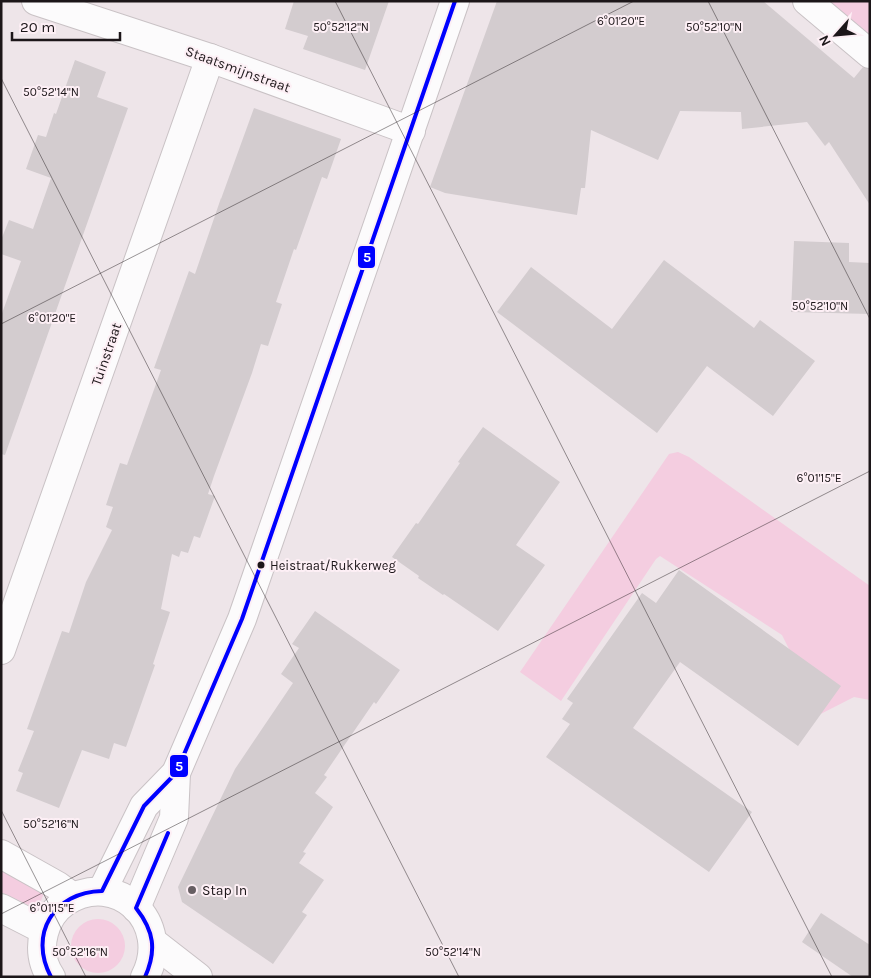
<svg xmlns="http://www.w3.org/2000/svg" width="871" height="978" viewBox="0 0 871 978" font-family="Karla,sans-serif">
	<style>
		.green { fill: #f4cde0 }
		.building { fill: #d3cccf }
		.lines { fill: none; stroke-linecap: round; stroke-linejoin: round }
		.minor-casing { stroke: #c9c2c5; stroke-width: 30 }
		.minor { stroke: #fcfbfc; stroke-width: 28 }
		.bus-1-casing { stroke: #fdeff5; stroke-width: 8 }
		.bus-1 { stroke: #00f; stroke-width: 4 }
		.ticks { fill: none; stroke: #1c1619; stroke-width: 1; stroke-opacity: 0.45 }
		.bus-dot { fill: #1c1619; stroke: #fdeff5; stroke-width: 2 }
		.poi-dot { fill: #665e62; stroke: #fdeff5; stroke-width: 2 }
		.labels { text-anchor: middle; stroke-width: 4; stroke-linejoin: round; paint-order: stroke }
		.bus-label { font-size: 13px; fill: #1c1619; stroke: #fdeff5; text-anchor: start }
		.street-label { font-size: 14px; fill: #1c1619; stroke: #fdeff5 }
		.poi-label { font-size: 14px; fill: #1c1619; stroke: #fdeff5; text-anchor: start }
		.ticks-label { font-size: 12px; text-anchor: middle; fill: #1c1619; stroke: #fdeff5; stroke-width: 4; stroke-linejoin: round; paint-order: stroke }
		.line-badge { stroke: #fdeff5; stroke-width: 2 }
		.badge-label { font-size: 14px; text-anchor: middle; font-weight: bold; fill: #fff }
	</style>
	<rect width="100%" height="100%" fill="#eee5e9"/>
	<g class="green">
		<polygon points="827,1 870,1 870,34 861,30"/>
		<polygon points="678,452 689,457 870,586 870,700 854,697 797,726 790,651 782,635 660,556 656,559 561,701 520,672 669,454"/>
		<polygon points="1,867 44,893 38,908 35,908 1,892"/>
		<circle cx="98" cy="946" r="27"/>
	</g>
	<g class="building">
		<polygon points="294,1 389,1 365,70 303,49 308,36 285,29"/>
		<polygon points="497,1 763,1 854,78 863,67 870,69 870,205 829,142 825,146 807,122 742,129 741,112 680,111 658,160 591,130 585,188 581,188 577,215 445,193 430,187"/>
		<polygon points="75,60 106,72 97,97 128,108 5,455 1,454 1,316 21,261 1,254 1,240 9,220 33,229 51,178 26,169 38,135 46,137 54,113 56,114"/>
		<polygon points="254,108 341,139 327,179 322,177 296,250 294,249 276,302 282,304 268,346 261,344 252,373 214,476 208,494 215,496 200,538 194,536 188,553 181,551 179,557 172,554 161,609 170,612 153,664 155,665 126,747 114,743 109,759 82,750 59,808 16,791 23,773 18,771 34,731 27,729 62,631 69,633 86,582 112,530 106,527 113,507 106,505 120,463 127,465 161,370 154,368 189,271 195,274 221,198 221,199"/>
		<polygon points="794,241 849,243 849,262 870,263 870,314 791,312"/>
		<polygon points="664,260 754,328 760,320 815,361 773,416 707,366 657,433 497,312 531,267 612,329"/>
		<polygon points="483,427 560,482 516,545 545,565 498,631 444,594 443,595 418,578 419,576 392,557 416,523 418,524 460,463 458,462"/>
		<polygon points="679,570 841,686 798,746 680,662 633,728 752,812 709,872 546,757 570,724 562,719 573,703 567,699 642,593 656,603"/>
		<polygon points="315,611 400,670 376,704 374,702 324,775 327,777 315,793 333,807 303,852 306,853 299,863 324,880 302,912 307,915 273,964 182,902 178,887 235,769 293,683 281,674 299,648 292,644"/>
		<polygon points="821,913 870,945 870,977 853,977 802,942"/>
	</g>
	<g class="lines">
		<defs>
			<g id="minor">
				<polyline points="36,1 210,58 411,131"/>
				<polyline points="807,1 870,54"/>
				<polyline points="1,650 210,58"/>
				<polyline points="1,854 58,886 73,897"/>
				<polyline points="102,891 144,806 176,773 242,619 455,1"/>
				<polyline points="1,908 44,930"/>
				<polyline points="136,908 174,818 176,773"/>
				<polyline points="153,942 198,977"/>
				<path d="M 51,977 C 42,964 40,948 44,933 C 47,921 55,909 65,902 C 117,868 173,923 145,977"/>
			</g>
		</defs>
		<use href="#minor" class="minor-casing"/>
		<use href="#minor" class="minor"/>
		<defs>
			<g id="bus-1">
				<path d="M 51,977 C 28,934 54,892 102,891 L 144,806 L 176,773 L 242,619 L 455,1"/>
				<path d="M 145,977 C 157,950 154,931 136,908 L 168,833"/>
			</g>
		</defs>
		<use href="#bus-1" class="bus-1-casing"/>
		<use href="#bus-1" class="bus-1"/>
	</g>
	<path class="ticks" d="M 335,1 L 832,977M 708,1 L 870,319M 1,78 L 459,977M 1,324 L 634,1M 1,810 L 86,977M 1,914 L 870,471"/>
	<circle class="bus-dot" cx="261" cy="565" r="4.5"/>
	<circle class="poi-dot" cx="192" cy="890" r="5"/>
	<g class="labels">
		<g class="bus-label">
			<text x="270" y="570">Heistraat/Rukkerweg</text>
		</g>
		<g class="street-label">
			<text transform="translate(238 69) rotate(20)" y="5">Staatsmijnstraat</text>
			<text transform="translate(106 354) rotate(-71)" y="5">Tuinstraat</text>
		</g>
		<g class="poi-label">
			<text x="202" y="895">Stap In</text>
		</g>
	</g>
	<g class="ticks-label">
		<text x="621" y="25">6°01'20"E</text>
		<text x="341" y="31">50°52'12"N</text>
		<text x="714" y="31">50°52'10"N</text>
		<text x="51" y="96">50°52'14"N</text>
		<text x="820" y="310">50°52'10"N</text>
		<text x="52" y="322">6°01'20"E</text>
		<text x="819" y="482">6°01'15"E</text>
		<text x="51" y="828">50°52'16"N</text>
		<text x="52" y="912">6°01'15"E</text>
		<text x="80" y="956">50°52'16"N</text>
		<text x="453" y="956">50°52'14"N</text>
	</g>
	<g class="line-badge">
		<rect x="357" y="245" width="19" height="24" rx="5" fill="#00f"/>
		<rect x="169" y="754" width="20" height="24" rx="5" fill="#00f"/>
	</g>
	<g class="badge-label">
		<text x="367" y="262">5</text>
		<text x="179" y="771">5</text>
	</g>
	<rect width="871" height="978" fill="none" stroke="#1c1619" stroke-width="5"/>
	<g transform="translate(836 35) rotate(243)" stroke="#fdeff5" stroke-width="4" paint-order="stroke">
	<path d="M0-4L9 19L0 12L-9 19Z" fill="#1c1619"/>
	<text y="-8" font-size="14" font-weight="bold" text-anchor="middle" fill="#1c1619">N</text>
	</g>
	<path d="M12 32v8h108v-8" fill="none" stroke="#1c1619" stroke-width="2.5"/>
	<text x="20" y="32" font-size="15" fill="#1c1619" stroke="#fdeff5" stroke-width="4" paint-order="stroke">20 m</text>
</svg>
